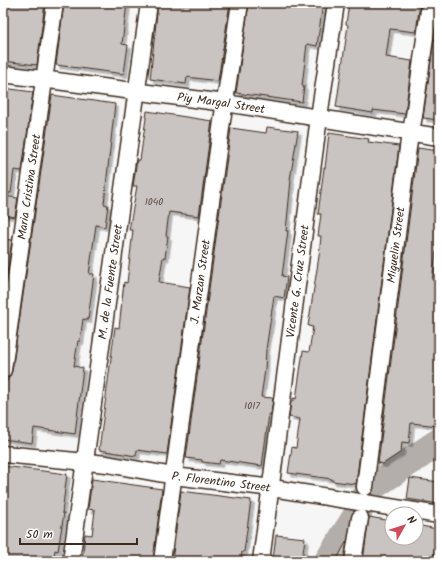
<svg xmlns="http://www.w3.org/2000/svg" width="442" height="564" viewBox="0 0 442 564" font-family="Kalam,sans-serif">
	<style>
		.lines { fill: none; stroke-linecap: round; stroke-linejoin: round }
		.river { stroke: #b4aeaa; stroke-width: 28 }
		.building { fill: #c9c3c1; stroke: #3b2a1e; filter: url(#shadow) }
		.minor-casing { stroke: #3b2a1e; stroke-width: 19 }
		.minor { stroke: #fff; stroke-width: 16 }
		.labels { text-anchor: middle; stroke-width: 3; stroke-linejoin: round; paint-order: stroke }
		.number-label { font-size: 10px; fill: #5e5047 }
		.street-label { font-size: 12px; fill: #3b2a1e; stroke: #fff }
	</style>
	<defs>
		<filter id="shadow"><feDropShadow dx="3.5" dy="3.5" stdDeviation="0" flood-color="#0004"/></filter>
	</defs>
	<rect width="100%" height="100%" fill="#f7f6f6"/>
	<filter id="ink" filterUnits="userSpaceOnUse"><feTurbulence type="fractalNoise" baseFrequency=".025" numOctaves="2"/><feDisplacementMap in="SourceGraphic" scale="8" xChannelSelector="R" yChannelSelector="G"/><feConvolveMatrix kernelMatrix="1 2 1 2 8 2 1 2 1" color-interpolation-filters="sRGB"/></filter>
	<g filter="url(#ink)">
		<g class="lines">
			<polyline class="river" points="328,561 357,515 370,488 439,442"/>
		</g>
		<g class="building">
			<polygon points="3,3 45,3 37,65 3,61"/>
			<polygon points="64,3 127,3 122,44 128,45 124,74 56,65"/>
			<polygon points="158,3 230,3 218,81 187,77 186,84 150,79"/>
			<polygon points="249,3 323,3 317,46 307,44 302,86 304,86 302,102 236,93"/>
			<polygon points="349,3 420,3 416,32 390,29 386,57 412,61 405,114 373,110 373,113 336,107 348,25 346,24"/>
			<polygon points="434,39 439,40 439,120 423,118"/>
			<polygon points="3,88 33,92 22,171 14,170 11,193 3,193"/>
			<polygon points="52,95 115,104 104,204 108,205 105,227 96,225 89,274 94,274 88,320 83,319 80,341 78,341 74,366 83,368 75,434 34,428 32,443 3,439 3,403 6,380 8,380 12,371"/>
			<polygon points="147,111 212,121 199,216 169,212 166,236 168,236 165,258 163,257 159,282 190,287 167,454 137,450 136,456 99,450 115,327 119,328 124,282 127,283 133,230 129,230 137,186 133,186 137,160 140,160"/>
			<polygon points="267,127 298,131 290,180 291,180 286,231 288,231 282,276 287,277 284,298 274,296 266,350 265,370 261,397 273,398 271,415 269,414 262,466 220,460 219,464 202,462 202,460 186,458 231,128 266,133"/>
			<polygon points="329,133 369,139 368,142 399,146 356,484 332,481 332,479 288,473 292,447 296,448 300,419 289,417 291,401 293,401 293,398 296,399 303,351 309,352 313,327 308,326 319,256 321,236 318,236 321,214 318,214 324,168 325,168"/>
			<polygon points="418,148 439,151 439,252 436,252 432,280 439,281 439,426 411,423 409,443 402,442 401,452 383,464 378,463"/>
			<polygon points="3,196 18,198 15,217 3,215"/>
			<polygon points="3,239 12,240 3,302"/>
			<polygon points="3,466 67,474 62,513 64,513 58,551 55,550 53,561 3,561"/>
			<polygon points="410,478 439,482 439,504 407,499"/>
			<polygon points="92,479 162,489 153,561 133,561 119,559 118,561 82,561 85,534 92,535 95,510 88,509"/>
			<polygon points="181,491 251,500 244,552 242,552 241,561 172,561"/>
			<polygon points="369,517 392,521 392,538 416,538 416,525 437,529 433,561 363,561"/>
			<polygon points="276,535 305,538 302,561 273,560"/>
			<polygon points="347,541 344,561 336,561 344,546"/>
		</g>
		<g class="lines">
			<defs>
				<g id="minor">
					<path id="s1" d="M 3,74 L 225,103 L 439,137"/>
					<path id="s2" d="M 3,370 L 55,3"/>
					<path id="s3" d="M 3,454 L 107,464 L 174,476 L 272,488 L 439,515"/>
					<path id="s4" d="M 365,487 L 409,140 L 414,116 L 430,3"/>
					<path id="s5" d="M 71,561 L 149,3"/>
					<path id="s6" d="M 162,561 L 222,121 L 240,3"/>
					<path id="s7" d="M 261,561 L 319,117 L 336,3"/>
					<polyline points="353,561 360,518"/>
				</g>
			</defs>
			<use href="#minor" class="minor-casing"/>
			<use href="#minor" class="minor"/>
		</g>
	</g>
	<g class="labels">
		<g class="number-label">
			<text x="154" y="205">1040</text>
			<text x="252" y="409">1017</text>
		</g>
		<g class="street-label">
			<text dy="4" stroke="none"><textPath href="#s1" startOffset="220">Piy Margal Street</textPath></text>
			<text dy="4" stroke="none"><textPath href="#s2" startOffset="185">Maria Cristina Street</textPath></text>
			<text dy="4" stroke="none"><textPath href="#s4" startOffset="244">Miguelin Street</textPath></text>
			<text dy="4" stroke="none"><textPath href="#s5" startOffset="282">M. de la Fuente Street</textPath></text>
			<text dy="4" stroke="none"><textPath href="#s6" startOffset="282">J. Marzan Street</textPath></text>
			<text dy="4" stroke="none"><textPath href="#s7" startOffset="282">Vicente G. Cruz Street</textPath></text>
			<text dy="4" stroke="none"><textPath href="#s3" startOffset="220">P. Florentino Street</textPath></text>
		</g>
	</g>
	<rect width="442" height="564" fill="none" stroke="#fff" stroke-width="16"/>
	<rect x="8" y="8" width="426" height="548" fill="none" stroke="#3b2a1e" stroke-width="1.5" filter="url(#ink)"/>
	<g transform="translate(404 526) rotate(51)"><circle r="19" fill="#ffffff" stroke="#b1aaa5"/>
	<path d="M0-3L7 15L0 10L-7 15Z" fill="#d1495b"/>
	<text y="-6" font-size="11" font-weight="bold" text-anchor="middle" fill="#3b2a1e">N</text>
	</g>
	<path d="M20 538v6h117v-6" fill="none" stroke="#3b2a1e" stroke-width="2"/>
	<text x="26" y="538" font-size="12" fill="#3b2a1e" stroke="#ffffff" stroke-width="3" paint-order="stroke">50 m</text>
</svg>
